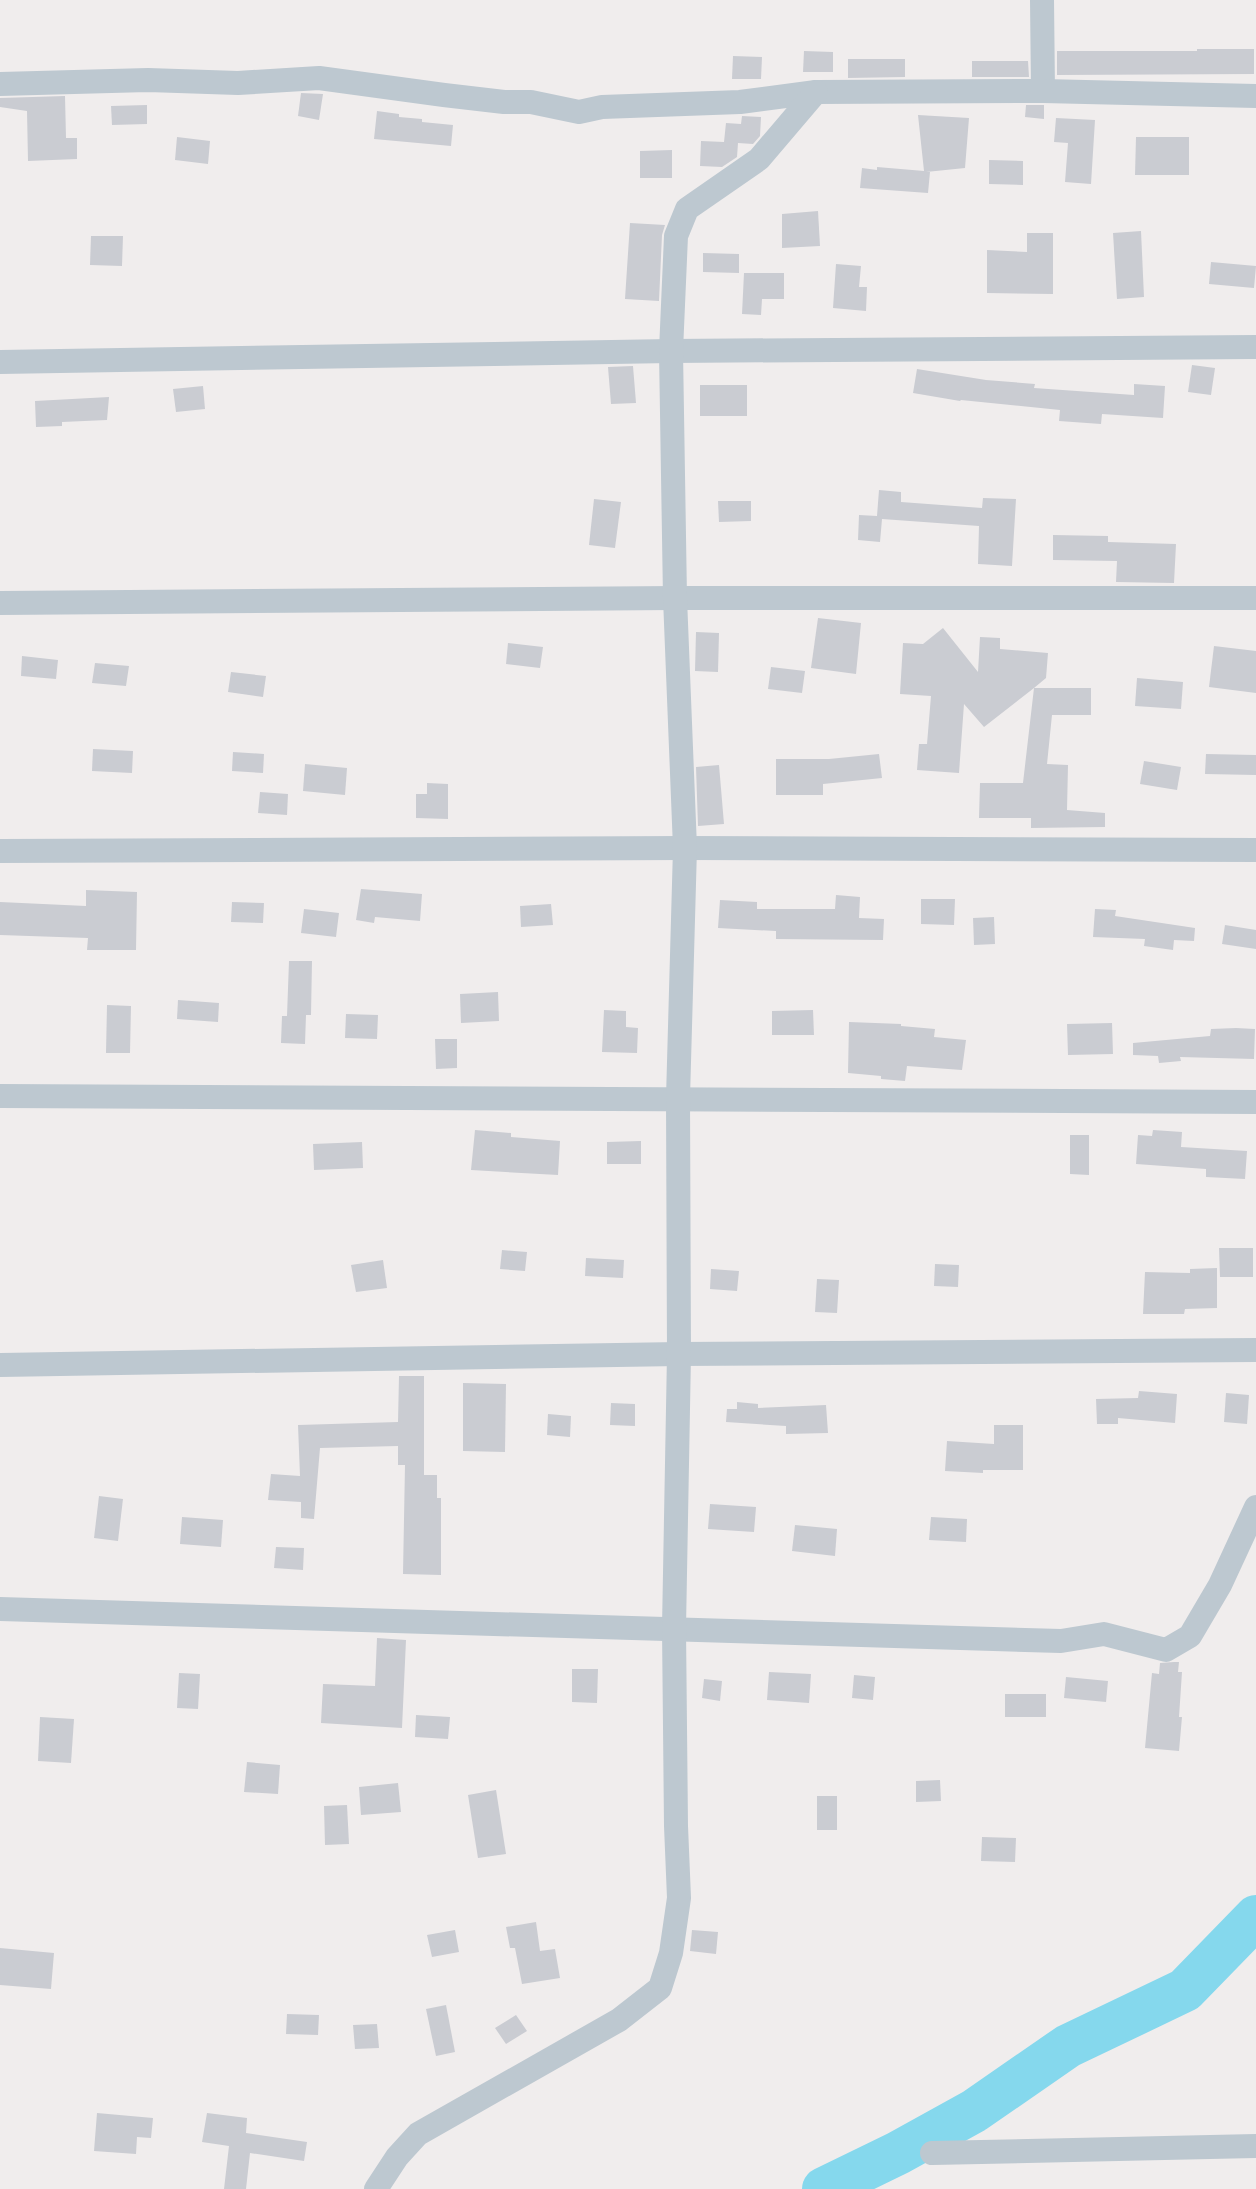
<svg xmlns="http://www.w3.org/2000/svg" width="1256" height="2189" viewBox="0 0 1256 2189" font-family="'PT Sans',sans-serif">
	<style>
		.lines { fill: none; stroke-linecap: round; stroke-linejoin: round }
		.river { stroke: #85d8ed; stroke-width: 44 }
		.building { fill: #caccd2 }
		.street { stroke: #bdc8d0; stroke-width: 24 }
	</style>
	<rect width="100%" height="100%" fill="#f0eded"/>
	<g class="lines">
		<polyline class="river" points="824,2189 898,2153 974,2111 1068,2046 1185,1990 1256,1917"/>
	</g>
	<g class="building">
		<polygon points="1197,49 1254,49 1254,74 1057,75 1057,51 1197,51"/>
		<polygon points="804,51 833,52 833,72 803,72"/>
		<polygon points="733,56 762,57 761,79 732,79"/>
		<polygon points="848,59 905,59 905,77 848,78"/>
		<polygon points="972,61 1028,61 1029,77 972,77"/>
		<polygon points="301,93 323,94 319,120 298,116"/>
		<polygon points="65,96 66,138 77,138 77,159 28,161 27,111 0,107 0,98"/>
		<polygon points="147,105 147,124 112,125 111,106"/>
		<polygon points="1026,105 1044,105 1044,119 1025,117"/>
		<polygon points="377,111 399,114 399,117 422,119 422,122 453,125 451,146 374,139"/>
		<polygon points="918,115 969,118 965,168 926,172 930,172 928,193 860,188 862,168 877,170 877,167 924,171"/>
		<polygon points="742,116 761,117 760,136 753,144 738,143 737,157 722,167 700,166 701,141 724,142 726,123 741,124"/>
		<polygon points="1056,118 1095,120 1091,184 1065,182 1068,143 1054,142"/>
		<polygon points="177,137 210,141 208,164 175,160"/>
		<polygon points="1136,137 1189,137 1189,175 1135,175"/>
		<polygon points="672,150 672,178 640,178 640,151"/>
		<polygon points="989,160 1023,161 1023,185 989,184"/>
		<polygon points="818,211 820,246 782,248 782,214"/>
		<polygon points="630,223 665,225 662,235 659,301 625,299"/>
		<polygon points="1141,231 1144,297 1117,299 1113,233"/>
		<polygon points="1027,233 1053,233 1053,294 987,293 987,250 1027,252"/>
		<polygon points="91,236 123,236 122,266 90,265"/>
		<polygon points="703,253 739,254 739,273 703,272"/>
		<polygon points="1211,262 1256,266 1254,288 1209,284"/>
		<polygon points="836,264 861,266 859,287 867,287 866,311 833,308"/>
		<polygon points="744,273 784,273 784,299 762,299 761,315 742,314"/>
		<polygon points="1192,365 1215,368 1211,395 1188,392"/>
		<polygon points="633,366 636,403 611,404 608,367"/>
		<polygon points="917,369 986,380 1035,384 1034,388 1134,395 1134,384 1165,386 1163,418 1102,414 1101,424 1059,421 1060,410 961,400 960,401 913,393"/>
		<rect x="700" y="385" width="47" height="31"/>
		<polygon points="203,386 205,409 176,412 173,389"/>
		<polygon points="109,397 107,420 62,422 62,426 36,427 35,401"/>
		<polygon points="879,490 901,492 901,502 982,508 983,498 1016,499 1012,566 978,564 979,526 882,519 880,542 858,540 859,515 877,516"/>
		<polygon points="594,499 621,502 615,548 589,545"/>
		<polygon points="718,501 751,501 751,521 719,522"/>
		<polygon points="1053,535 1108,536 1108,542 1176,544 1174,583 1116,582 1117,561 1053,560"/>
		<polygon points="818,618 861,623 856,674 811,668"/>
		<polygon points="943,628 978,672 980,637 1000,638 1000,649 1048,653 1046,678 1034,688 1091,688 1091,715 1052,715 1047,764 1068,765 1067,810 1105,813 1105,827 1031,828 1031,818 979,818 980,783 1023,783 1034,688 984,727 964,704 959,773 917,770 919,744 927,744 931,696 900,694 903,643 923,644"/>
		<polygon points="696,632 719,633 718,672 695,671"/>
		<polygon points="508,643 543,647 540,668 506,664"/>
		<polygon points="1214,646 1256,651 1256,693 1209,687"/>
		<polygon points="22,656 58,660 56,679 21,676"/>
		<polygon points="95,663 129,666 126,686 92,683"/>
		<polygon points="771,667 805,671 802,693 768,689"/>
		<polygon points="231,672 266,676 263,697 228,692"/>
		<polygon points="1137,678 1183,682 1181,709 1135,706"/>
		<polygon points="93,749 133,751 132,773 92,771"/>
		<polygon points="233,752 264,754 263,773 232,771"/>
		<polygon points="879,754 882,778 823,784 823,795 776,795 776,759 829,759"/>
		<polygon points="1206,754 1256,755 1256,775 1205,774"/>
		<polygon points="1144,761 1181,767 1177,790 1140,784"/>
		<polygon points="305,764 347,768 345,795 303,791"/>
		<polygon points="719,765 724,824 698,826 696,767"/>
		<polygon points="427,783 448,784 448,819 416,818 416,794 427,794"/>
		<polygon points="260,792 288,794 287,815 258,813"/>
		<polygon points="361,889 422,894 420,921 375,917 374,923 356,920"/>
		<polygon points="86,890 137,892 136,950 87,950 88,938 0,935 0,902 86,906"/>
		<polygon points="836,895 860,897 859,918 884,919 883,940 776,939 776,931 718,928 720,900 757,902 757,909 835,909"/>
		<polygon points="921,899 955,899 954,925 921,924"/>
		<polygon points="232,902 264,903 263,923 231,922"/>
		<polygon points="551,904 553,925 521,927 520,906"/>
		<polygon points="304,909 339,913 336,937 301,933"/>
		<polygon points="1095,909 1116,910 1115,916 1195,928 1194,941 1174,940 1173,950 1144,946 1145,939 1093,937"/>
		<polygon points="994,917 995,944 974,945 973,918"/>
		<polygon points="1225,925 1256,930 1256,949 1222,944"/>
		<polygon points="289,961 312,961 311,1015 306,1015 305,1044 281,1043 282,1016 287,1016"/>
		<polygon points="498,992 499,1021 461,1023 460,994"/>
		<polygon points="178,1000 219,1003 218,1022 177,1019"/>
		<polygon points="107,1005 131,1006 130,1053 106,1053"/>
		<polygon points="604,1010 626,1011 626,1027 638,1028 637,1053 602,1052"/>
		<polygon points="813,1010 814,1035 772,1035 772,1011"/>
		<polygon points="346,1014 378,1015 377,1039 345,1038"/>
		<polygon points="849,1022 901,1024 901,1026 935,1029 934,1037 966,1040 962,1070 907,1066 905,1081 881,1079 881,1076 848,1073"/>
		<polygon points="1112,1023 1113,1054 1068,1055 1067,1024"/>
		<polygon points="1236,1028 1255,1029 1254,1059 1180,1057 1181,1061 1159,1063 1158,1056 1133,1055 1133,1043 1210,1036 1211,1029"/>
		<polygon points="435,1039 457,1039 457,1068 436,1069"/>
		<polygon points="475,1130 511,1133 511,1137 560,1141 558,1175 471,1170"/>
		<polygon points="1153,1130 1182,1132 1181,1147 1247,1151 1245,1179 1206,1177 1206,1169 1136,1164 1138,1135 1152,1136"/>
		<polygon points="1070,1135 1089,1135 1089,1175 1070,1174"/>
		<polygon points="641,1141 641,1164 607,1164 607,1142"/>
		<polygon points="362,1142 363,1168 314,1170 313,1144"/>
		<polygon points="1219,1248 1253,1248 1253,1277 1220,1277"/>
		<polygon points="502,1250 527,1252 525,1271 500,1269"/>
		<polygon points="586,1258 624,1260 623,1278 585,1276"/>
		<polygon points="383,1260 387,1288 356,1292 351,1265"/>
		<polygon points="935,1264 959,1265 958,1287 934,1286"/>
		<polygon points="1217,1268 1217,1308 1185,1309 1184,1314 1143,1314 1145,1272 1190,1273 1190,1269"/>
		<polygon points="711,1269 739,1271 737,1291 710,1289"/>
		<polygon points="817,1279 839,1280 837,1313 815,1312"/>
		<polygon points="399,1376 424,1376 424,1475 437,1475 437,1498 441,1498 441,1575 403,1574 405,1465 398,1465 398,1446 320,1448 314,1519 301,1518 301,1502 268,1500 271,1474 300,1476 298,1425 398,1422"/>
		<polygon points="463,1383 506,1384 505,1452 463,1451"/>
		<polygon points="1139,1391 1177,1394 1175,1423 1118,1418 1118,1424 1097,1424 1096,1399 1138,1398"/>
		<polygon points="1226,1393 1249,1395 1247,1424 1224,1422"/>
		<polygon points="737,1402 758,1404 758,1408 826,1405 828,1433 786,1434 786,1426 726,1422 727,1409 737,1409"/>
		<polygon points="611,1403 635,1404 635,1426 610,1425"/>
		<polygon points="548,1414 571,1416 570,1437 547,1435"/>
		<polygon points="994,1425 1023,1425 1023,1470 983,1470 983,1473 945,1471 947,1441 994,1444"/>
		<polygon points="99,1496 123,1499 118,1541 94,1538"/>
		<polygon points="710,1504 756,1507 754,1532 708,1529"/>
		<polygon points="182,1517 223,1520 221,1547 180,1544"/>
		<polygon points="931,1517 967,1519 966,1542 929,1540"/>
		<polygon points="795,1525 837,1529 835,1556 792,1551"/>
		<polygon points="276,1547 304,1548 303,1570 274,1568"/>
		<polygon points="377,1638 406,1640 402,1728 321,1723 323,1684 375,1686"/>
		<polygon points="1174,1662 1179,1662 1178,1672 1182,1672 1179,1717 1182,1717 1179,1751 1145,1748 1152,1673 1159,1674 1160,1663"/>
		<polygon points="572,1669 598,1669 597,1703 572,1702"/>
		<polygon points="769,1672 811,1674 809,1703 767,1700"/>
		<polygon points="179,1673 200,1674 198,1709 177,1708"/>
		<polygon points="854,1675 875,1677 873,1700 852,1698"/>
		<polygon points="1066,1677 1108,1681 1106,1702 1064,1698"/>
		<polygon points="704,1679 722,1681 720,1701 702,1698"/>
		<rect x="1005" y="1694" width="41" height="23"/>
		<polygon points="416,1715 450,1717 448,1739 415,1737"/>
		<polygon points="40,1717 74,1719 71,1763 38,1761"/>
		<polygon points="247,1762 280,1765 278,1794 244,1792"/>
		<polygon points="940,1780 941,1801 916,1802 916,1781"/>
		<polygon points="398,1783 401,1812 361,1815 359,1787"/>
		<polygon points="496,1790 506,1854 478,1858 468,1795"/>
		<rect x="817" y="1796" width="20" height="34"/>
		<polygon points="347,1805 349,1844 325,1845 324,1806"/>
		<polygon points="982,1837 1016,1838 1015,1862 981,1861"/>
		<polygon points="536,1922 540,1951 555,1949 560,1978 522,1984 515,1948 510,1948 506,1927"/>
		<polygon points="455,1930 459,1952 432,1957 427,1935"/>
		<polygon points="692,1930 718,1932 716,1954 690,1951"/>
		<polygon points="0,1948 54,1953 51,1989 0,1985"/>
		<polygon points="446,2005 455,2052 436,2056 426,2009"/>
		<polygon points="287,2014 319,2015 318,2035 286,2034"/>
		<polygon points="516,2015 527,2031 506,2044 495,2028"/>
		<polygon points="377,2024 379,2048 355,2049 353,2025"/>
		<polygon points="97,2113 153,2118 151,2138 137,2137 136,2154 94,2151"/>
		<polygon points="207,2113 247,2118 246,2133 307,2142 304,2161 250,2153 246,2189 224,2189 229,2146 202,2142"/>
	</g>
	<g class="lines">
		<g class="street">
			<polyline points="1042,0 1043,91"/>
			<polyline points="0,84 148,80 238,83 319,78 444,95 504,102 531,102 579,112 602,107 740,102 816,92 1043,91 1256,96"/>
			<polyline points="0,362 671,351 1256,347"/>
			<polyline points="0,603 675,598 1256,598"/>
			<polyline points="0,851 685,848 1256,850"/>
			<polyline points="0,1096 1256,1102"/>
			<polyline points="0,1365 679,1354 1256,1350"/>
			<polyline points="0,1609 1061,1641 1104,1634 1166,1650 1190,1636 1220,1585 1256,1507"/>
			<polyline points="932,2153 1256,2146"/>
			<polyline points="376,2189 397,2157 418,2134 619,2020 660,1988 671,1953 679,1898 676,1826 674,1628 679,1354 678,1098 685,848 675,598 671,351 676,236 687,209 759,159 816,92"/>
		</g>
	</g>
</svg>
